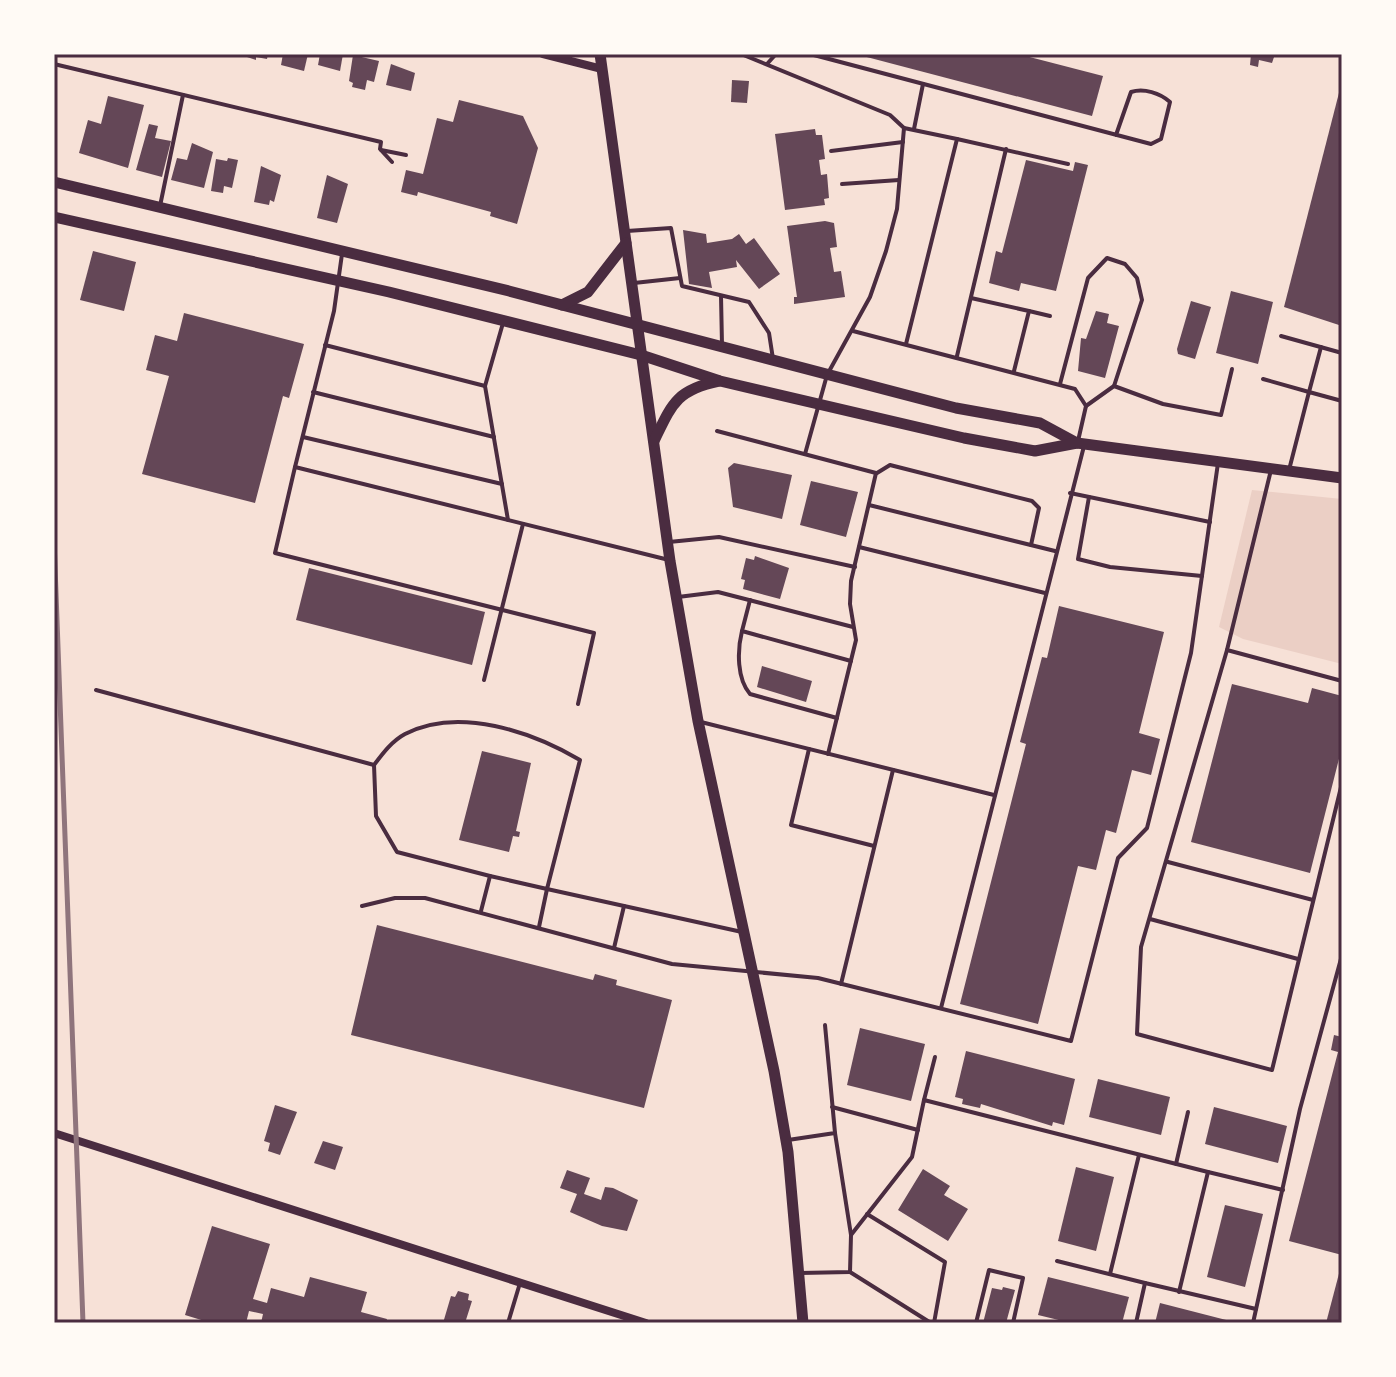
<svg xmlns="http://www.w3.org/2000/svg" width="1396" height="1377" viewBox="0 0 1396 1377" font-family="'Source Sans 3',sans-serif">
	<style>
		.green { fill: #ebcfc5 }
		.building { fill: #644757 }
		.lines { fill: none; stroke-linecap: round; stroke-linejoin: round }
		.service { stroke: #4a2c40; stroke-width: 4 }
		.minor { stroke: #4a2c40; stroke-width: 8 }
		.secondary { stroke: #4a2c40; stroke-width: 11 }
		.rail { stroke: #8f747c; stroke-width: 5 }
		.neatline { fill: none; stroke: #4a2c40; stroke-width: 3 }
	</style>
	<rect width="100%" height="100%" fill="#f7e1d7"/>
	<polygon class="green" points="1252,490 1342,499 1342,664 1243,639 1219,627"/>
	<g class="building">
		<polygon points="238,54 268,54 267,59 256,57 256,60"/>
		<polygon points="283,54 308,54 304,71 281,65"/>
		<polygon points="320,54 343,54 340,71 318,65"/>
		<polygon points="1018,54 1103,76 1092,116 859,55"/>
		<polygon points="1251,54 1275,54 1272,63 1259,60 1258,67 1250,65"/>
		<polygon points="353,55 379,61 374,82 367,80 365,90 352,87 353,83 349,81"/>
		<polygon points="391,64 415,73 411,91 386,85"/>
		<polygon points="732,80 749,81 747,103 731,102"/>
		<polygon points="1341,85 1342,85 1342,326 1284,307"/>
		<polygon points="108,96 144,105 128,168 79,153 88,120 101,124"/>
		<polygon points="459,100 523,116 538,148 517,224 490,216 491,212 418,192 417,196 401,192 406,170 423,174 437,118 453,122"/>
		<polygon points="149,124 158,126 155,138 171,141 162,177 136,170"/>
		<polygon points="815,129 816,135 822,135 825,159 819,160 821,175 827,174 829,198 824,199 825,205 785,210 775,134"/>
		<polygon points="192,143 213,152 204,188 171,180 177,158 187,160"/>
		<polygon points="228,158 238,160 232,188 224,186 223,193 211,191 216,159 227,161"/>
		<polygon points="1026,160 1073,171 1075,162 1088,165 1056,291 1021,283 1019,291 989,283 996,251 1002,253"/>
		<polygon points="261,166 281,175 274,202 270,200 269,205 254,202"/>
		<polygon points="327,175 348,184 337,223 317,218"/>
		<polygon points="825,221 834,223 837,247 830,248 834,272 841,271 845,297 794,304 794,297 797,297 787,226"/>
		<polygon points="683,230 706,234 707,243 732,239 739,234 746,244 754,238 780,274 759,289 736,260 737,267 709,272 712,288 689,284"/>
		<polygon points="93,251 136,262 124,311 80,300"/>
		<polygon points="1231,291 1273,302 1258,364 1216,353"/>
		<polygon points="1191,301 1211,307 1195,359 1178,354 1177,349"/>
		<polygon points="1096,311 1109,314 1107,323 1119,326 1105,378 1078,371 1081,338 1086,339"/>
		<polygon points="184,313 304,344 289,398 283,396 255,503 142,474 169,376 146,370 155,335 177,341"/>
		<polygon points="734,463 792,475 782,519 733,507 728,468"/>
		<polygon points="811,481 858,492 846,537 800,525"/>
		<polygon points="755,556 789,568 780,599 743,589 745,580 741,579 746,558 754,560"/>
		<polygon points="309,568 485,612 472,665 296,620"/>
		<polygon points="1059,606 1164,632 1139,733 1160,739 1151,775 1132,770 1116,833 1106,830 1096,870 1078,866 1038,1024 960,1004 1026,744 1020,742 1042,657 1047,658"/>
		<polygon points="762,666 812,681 806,702 757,687"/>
		<polygon points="1232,684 1308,703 1312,688 1342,696 1342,747 1310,873 1191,842"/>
		<polygon points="482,751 531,763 516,831 520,832 519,837 513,836 509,852 459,840"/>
		<polygon points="377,925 593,980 595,974 617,980 616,985 672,1000 644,1108 351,1035"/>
		<polygon points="860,1028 925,1044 911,1101 847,1085"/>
		<polygon points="1334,1035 1342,1037 1342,1255 1289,1241 1338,1052 1331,1050"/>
		<polygon points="966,1051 1075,1079 1064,1125 1053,1122 1052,1126 981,1104 980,1108 962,1104 963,1099 955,1097"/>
		<polygon points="1098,1079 1170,1097 1161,1135 1089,1117"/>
		<polygon points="275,1105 297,1112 280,1155 268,1151 270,1143 264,1141"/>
		<polygon points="1214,1107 1287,1126 1278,1163 1205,1144"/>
		<polygon points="323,1141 343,1147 335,1170 314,1163"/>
		<polygon points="1076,1167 1114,1177 1096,1251 1058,1241"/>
		<polygon points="923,1169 950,1186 944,1195 968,1209 948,1241 898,1210"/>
		<polygon points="567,1170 590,1178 584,1194 601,1200 605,1187 613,1188 638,1200 627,1231 602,1226 570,1212 577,1194 560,1188"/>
		<polygon points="1225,1205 1263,1214 1245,1287 1207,1277"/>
		<polygon points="212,1226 270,1244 253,1299 267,1303 271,1288 304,1297 310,1277 367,1292 361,1312 387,1319 386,1323 261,1323 263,1314 249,1311 246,1323 211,1323 185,1315"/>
		<polygon points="1341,1266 1342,1323 1326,1323"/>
		<polygon points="1048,1277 1129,1297 1122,1323 1071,1323 1038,1315"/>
		<polygon points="1003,1287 1015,1290 1006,1323 983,1323 992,1288 1002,1290"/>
		<polygon points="458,1291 469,1294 468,1300 472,1301 465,1323 443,1323 451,1296 455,1297"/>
		<polygon points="1160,1303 1234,1322 1234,1323 1155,1323"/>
	</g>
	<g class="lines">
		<g class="service">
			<polyline points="741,54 890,115 904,128 897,209 886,251 870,297 827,375 805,454"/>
			<path d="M 810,54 C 924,84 1037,114 1151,144 L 1161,139 L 1170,102 C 1160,93 1144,88 1131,92 L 1116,135"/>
			<polyline points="54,64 381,142 380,149 392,162"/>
			<polyline points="767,64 776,54"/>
			<polyline points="904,128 957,139 906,344"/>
			<polyline points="914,129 923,84"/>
			<polyline points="957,139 1068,164"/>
			<polyline points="381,150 406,155"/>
			<polyline points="831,151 903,142"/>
			<polyline points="842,184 899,180"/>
			<polyline points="160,206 183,95"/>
			<polyline points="627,231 671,228 682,286 749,302 769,333 773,359"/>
			<polyline points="342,254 334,311 295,467 669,560"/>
			<polyline points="634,283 680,278"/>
			<polyline points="721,296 722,345"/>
			<polyline points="971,298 1029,311 1014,371"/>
			<polyline points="1029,311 1050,316"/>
			<polyline points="503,323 485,386 508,520"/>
			<polyline points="853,331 1075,389 1086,406 1078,441"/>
			<polyline points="1281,336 1342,353"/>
			<polyline points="325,345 485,386"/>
			<polyline points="957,356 1006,149"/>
			<polyline points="1263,379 1309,392 1321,347"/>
			<polyline points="1060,384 1088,278 1107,258 1125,264 1137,278 1142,300 1114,386 1086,406"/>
			<polyline points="1114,386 1163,404 1221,415 1232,369"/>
			<polyline points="313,392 494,437"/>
			<polyline points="717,431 876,473 851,581 850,604 856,640 828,754"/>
			<polyline points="303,437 502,484"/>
			<polyline points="295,467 275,553 594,633 578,704"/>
			<polyline points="1271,470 1227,650 1342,681"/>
			<polyline points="1289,470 1309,392 1342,401"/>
			<polyline points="877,473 890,465 1032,501 1039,508 1031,545"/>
			<polyline points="1070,493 1210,522"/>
			<polyline points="1089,497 1078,559 1110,567 1202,576"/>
			<polyline points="869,505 1055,551"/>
			<polyline points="669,542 719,537 855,567"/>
			<polyline points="859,547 1045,593"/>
			<polyline points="678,597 718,592 853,627"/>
			<polyline points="750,600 742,631 851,661"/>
			<path d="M 742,631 C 737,651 737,679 750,694 L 837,718"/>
			<polyline points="1227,650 1141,947 1137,1034 1272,1070 1342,783"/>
			<polyline points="484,680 523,524"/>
			<path d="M 96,690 L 374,765 C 383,753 392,741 405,734 C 459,706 532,732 580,760 L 547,889 L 490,876"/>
			<polyline points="701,722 994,795"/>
			<polyline points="809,749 791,825 874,846"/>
			<polyline points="374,765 376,816 397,852 490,876 481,911"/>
			<polyline points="1168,862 1313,900"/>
			<polyline points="362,906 395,898 425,898 672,964 818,978 1071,1041 1118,858 1147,828 1191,653 1218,463"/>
			<polyline points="1150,919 1298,959"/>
			<polyline points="539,927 547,889 742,932"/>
			<polyline points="614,948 624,906"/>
			<polyline points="841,984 893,770"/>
			<polyline points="941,1008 1084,446"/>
			<polyline points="924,1100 935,1057"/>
			<polyline points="832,1107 918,1130"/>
			<polyline points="835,1133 851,1235"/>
			<polyline points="788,1140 835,1133 825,1025"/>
			<polyline points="1176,1164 1188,1112"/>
			<polyline points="867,1214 945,1262 934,1323"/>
			<polyline points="1057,1261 1145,1283"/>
			<polyline points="850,1272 931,1323"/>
			<polyline points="800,1273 850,1272 851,1235 912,1157 924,1100 1208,1172"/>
			<polyline points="1110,1274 1139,1155"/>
			<polyline points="1179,1292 1208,1172 1283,1190"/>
			<polyline points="508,1323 520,1283"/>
			<polyline points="976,1323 989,1270 1023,1278 1013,1323"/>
			<polyline points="1136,1323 1145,1283 1256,1309"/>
			<polyline points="1253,1323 1300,1109 1342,955"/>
		</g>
		<g class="minor">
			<polyline points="543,54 602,69"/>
			<polyline points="54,1133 646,1323"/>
		</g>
		<g class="secondary">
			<polyline points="600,54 670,561 698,721 774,1071 788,1152 803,1323"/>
			<polyline points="54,182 509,291 956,408 1040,423 1077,443"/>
			<polyline points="54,217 389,292 641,355 720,381 964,438 1035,451 1077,443 1342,478"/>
			<polyline points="562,305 588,292 626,243"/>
			<path d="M 654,441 C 672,404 676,390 719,381"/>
		</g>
		<polyline class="rail" points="54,539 83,1323"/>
	</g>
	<rect width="1396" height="1377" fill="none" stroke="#fffaf5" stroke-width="112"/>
	<rect x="56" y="56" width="1284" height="1265" class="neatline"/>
</svg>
